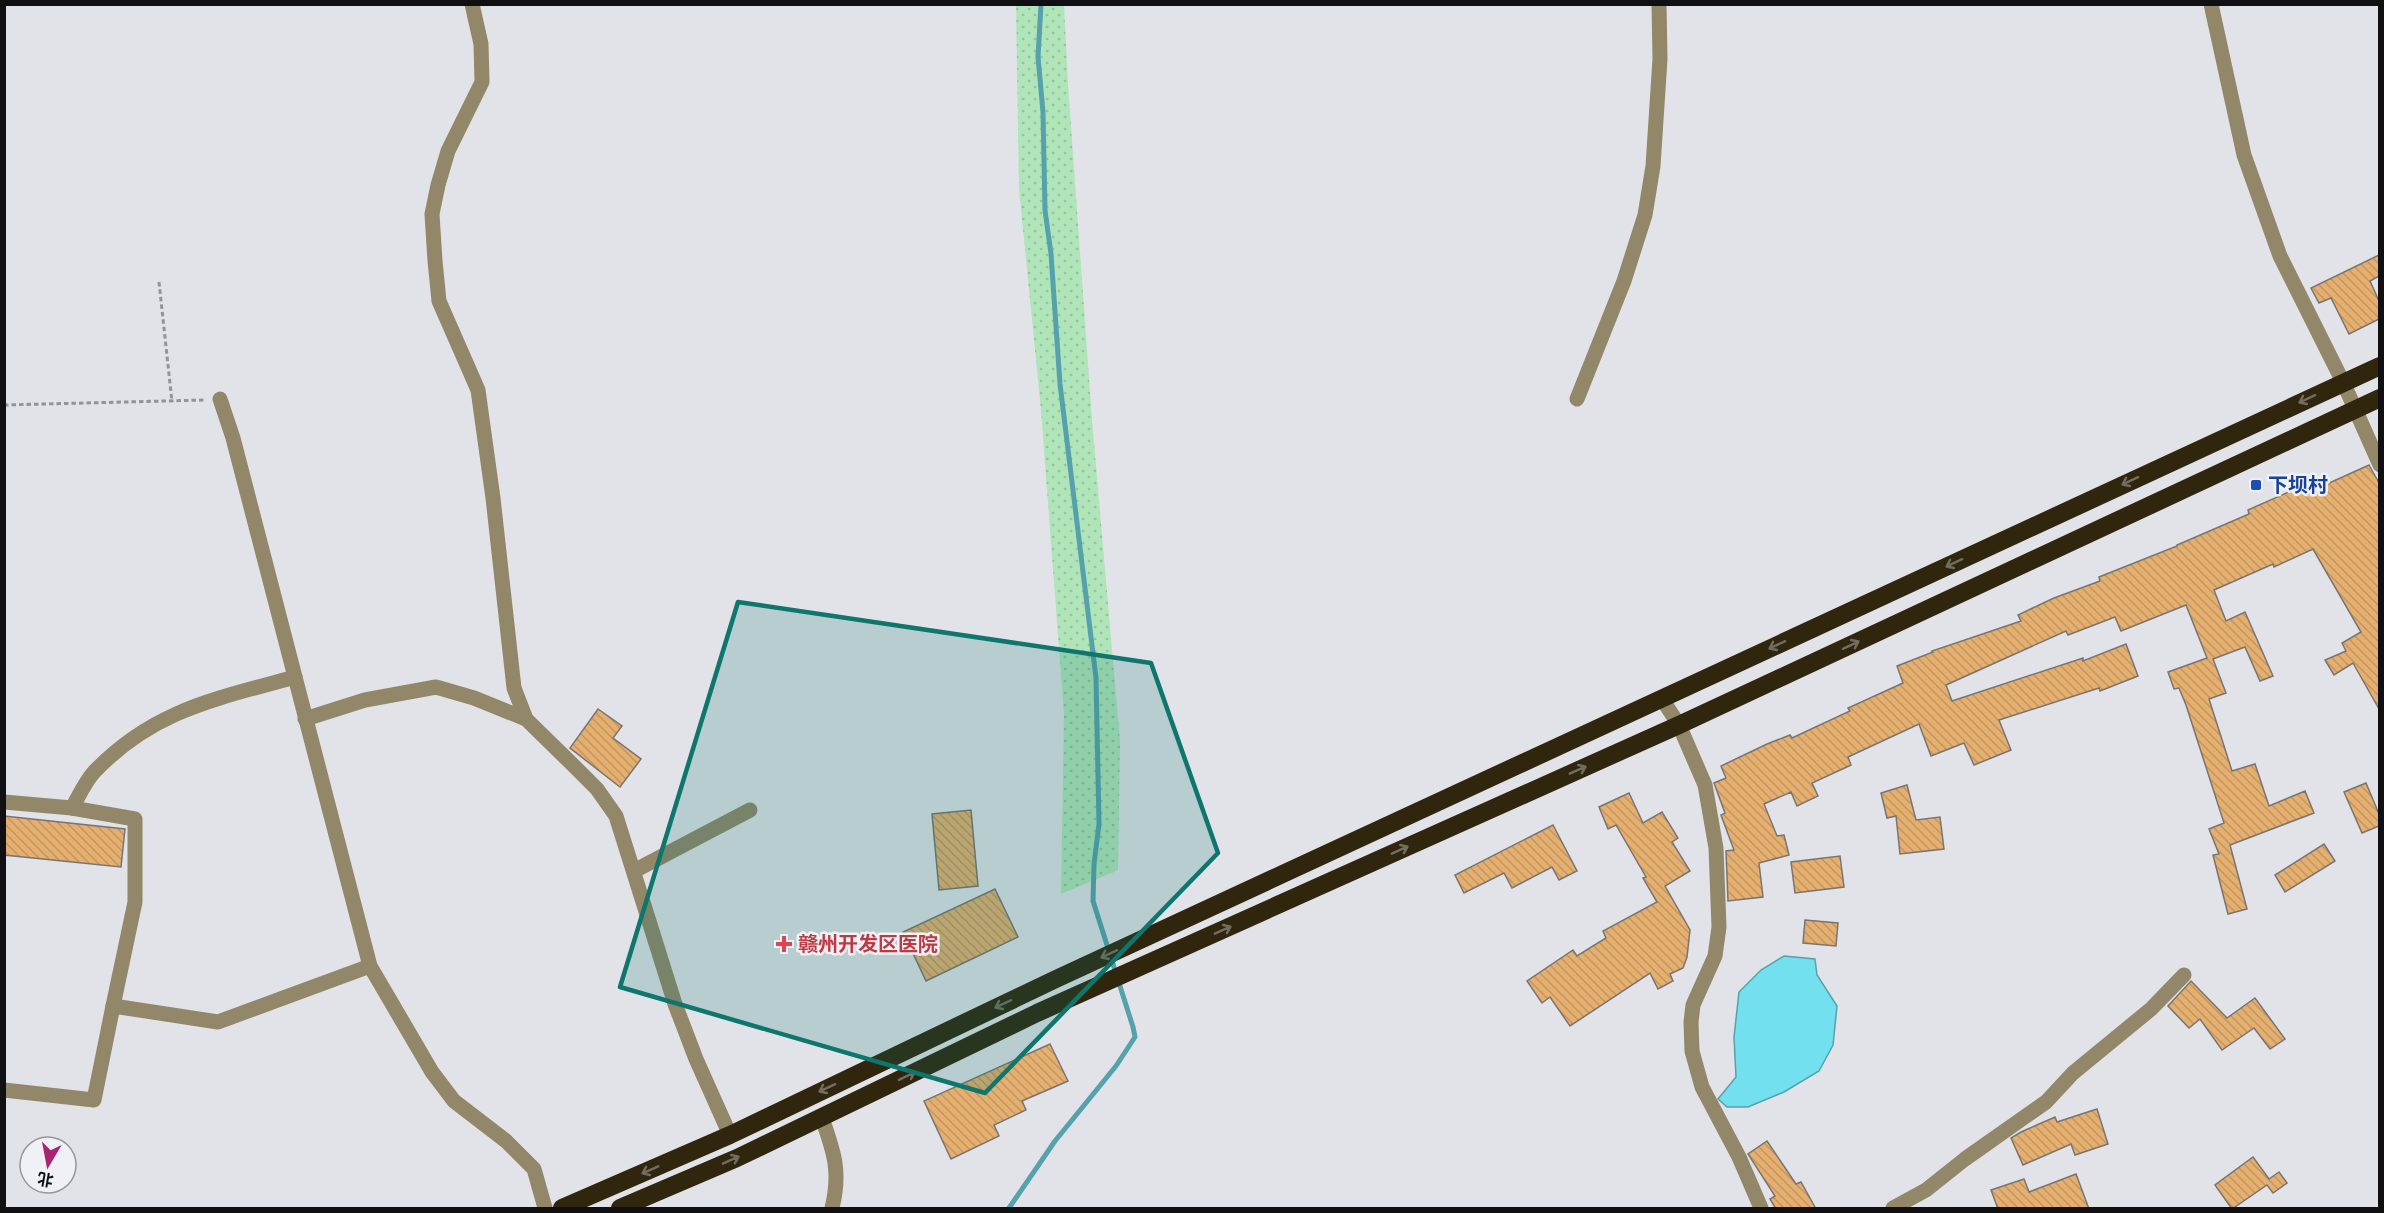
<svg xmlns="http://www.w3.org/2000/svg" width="2384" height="1213" viewBox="0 0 2384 1213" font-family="'Noto Sans','Noto Sans SC',sans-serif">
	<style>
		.grass { fill: url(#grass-dots) }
		.water { fill: #72e0ee; stroke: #55a2ac; stroke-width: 1.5 }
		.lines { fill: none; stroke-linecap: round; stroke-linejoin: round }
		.stream { stroke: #55a2ac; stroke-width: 5 }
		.building { fill: url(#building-back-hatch); stroke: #787471; stroke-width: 1.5 }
		.path { stroke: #929397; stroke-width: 3; stroke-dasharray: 4.5 3; stroke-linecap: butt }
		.minor { stroke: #938769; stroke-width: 15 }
		.highway { stroke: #2f260d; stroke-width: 18 }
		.oneway { stroke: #726d5f }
		.marked { fill: #0f766e; fill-opacity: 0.2; stroke: #0f766e; stroke-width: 4.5; stroke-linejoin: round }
		.transit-dot { fill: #1a4fb4; stroke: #eff1f6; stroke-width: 2 }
		.health-dot { fill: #e0444e; stroke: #eff1f6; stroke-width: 2 }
		.labels { text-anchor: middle; stroke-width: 5; stroke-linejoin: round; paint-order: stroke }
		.transit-label { font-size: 20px; font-weight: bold; fill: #164399; stroke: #eff1f6; text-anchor: start }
		.health-label { font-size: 20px; font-weight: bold; fill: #be3a42; stroke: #eff1f6; text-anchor: start }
	</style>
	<defs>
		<pattern id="grass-dots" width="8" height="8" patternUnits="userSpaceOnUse" patternTransform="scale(1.5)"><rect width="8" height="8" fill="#afe5b8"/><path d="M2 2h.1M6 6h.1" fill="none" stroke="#96c39d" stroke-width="1.8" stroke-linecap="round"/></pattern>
		<pattern id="building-back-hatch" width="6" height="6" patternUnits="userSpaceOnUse" patternTransform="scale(1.5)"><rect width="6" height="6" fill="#e5af70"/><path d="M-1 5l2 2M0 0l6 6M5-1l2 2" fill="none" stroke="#c39660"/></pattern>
	</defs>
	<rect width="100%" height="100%" fill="#e2e3e9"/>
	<polygon class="grass" points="1016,5 1064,5 1068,84 1092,420 1120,741 1118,870 1061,894 1064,715 1041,410 1019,189"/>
	<polygon class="water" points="1784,956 1815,959 1817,975 1837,1006 1833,1045 1819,1071 1784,1092 1748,1107 1727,1107 1718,1099 1736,1077 1734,1037 1739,992 1761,970"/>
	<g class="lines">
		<polyline class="stream" points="1009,1208 1055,1141 1116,1066 1135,1037 1133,1027 1093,901 1094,864 1099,824 1096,678 1060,384 1051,254 1045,210 1043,112 1038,57 1041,4"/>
	</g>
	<g class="building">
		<polygon points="2379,255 2379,276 2370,281 2379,301 2379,319 2349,334 2331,298 2319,303 2311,288"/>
		<polygon points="2369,465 2379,483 2379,709 2353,663 2334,675 2325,660 2346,651 2342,643 2361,632 2313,549 2274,567 2273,564 2214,590 2226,621 2245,612 2273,676 2260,681 2245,647 2213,659 2226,693 2209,699 2232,771 2255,764 2269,806 2305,791 2314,813 2230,845 2247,909 2228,914 2213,855 2219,854 2209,829 2224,823 2186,705 2179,688 2174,689 2168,672 2207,658 2186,605 2121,631 2115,617 2068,635 2066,631 1946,685 1952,701 2083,658 2083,661 2126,644 2138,676 2100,691 2099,688 1999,720 2011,750 1974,765 1964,743 1931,756 1919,724 1848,757 1851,765 1812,783 1818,796 1797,806 1791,792 1764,804 1777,836 1784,835 1789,855 1759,863 1763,897 1728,901 1726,851 1734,850 1721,815 1725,813 1714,783 1726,778 1721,766 1767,744 1790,735 1792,738 1850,711 1848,708 1903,683 1897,666 1933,652 1932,651 2021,621 2018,615 2054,598 2100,581 2099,577 2177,546 2177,545 2249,514 2248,510 2302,486 2305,494"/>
		<polygon points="598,709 622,726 613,738 641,759 620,787 570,748"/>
		<polygon points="2366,783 2379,814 2379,826 2362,833 2344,792"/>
		<polygon points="1907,785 1916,820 1940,817 1944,849 1900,854 1896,816 1887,818 1881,793"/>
		<polygon points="1629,793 1643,823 1662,812 1678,838 1672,842 1690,871 1665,886 1690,930 1687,957 1683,968 1670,974 1673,981 1658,989 1650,973 1570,1026 1550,997 1542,1003 1527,981 1573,950 1577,956 1606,938 1603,931 1657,902 1643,878 1646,877 1616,825 1608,829 1599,807"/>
		<polygon points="971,810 978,886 939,890 932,814"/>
		<polygon points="4,816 125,829 121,867 4,855"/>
		<polygon points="1553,825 1577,871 1559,880 1552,867 1512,888 1504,873 1464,893 1455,875"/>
		<polygon points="2324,844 2335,861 2285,892 2275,875"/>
		<polygon points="1840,856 1844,887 1795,893 1791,862"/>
		<polygon points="995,889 1018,937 926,981 903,932"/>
		<polygon points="1805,920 1838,923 1836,946 1803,943"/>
		<polygon points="2191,981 2227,1018 2255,998 2285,1039 2270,1049 2254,1028 2222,1050 2200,1019 2189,1028 2168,1006"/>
		<polygon points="1050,1044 1068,1081 1022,1101 1026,1110 994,1125 999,1136 951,1159 924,1101"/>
		<polygon points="2097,1109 2108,1144 2075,1155 2071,1144 2023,1165 2011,1138 2021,1132 2055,1117 2057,1122"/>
		<polygon points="1767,1141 1796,1184 1801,1182 1816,1209 1776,1209 1770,1199 1775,1196 1748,1154"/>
		<polygon points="2253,1157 2269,1179 2279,1172 2287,1183 2273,1193 2267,1185 2232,1209 2215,1185"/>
		<polygon points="2076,1174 2089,1209 1998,1209 1991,1190 2024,1179 2029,1192"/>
	</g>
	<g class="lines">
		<g class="path">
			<polyline points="159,282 172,402"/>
			<polyline points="4,405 204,400"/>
		</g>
		<g class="minor">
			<polyline points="472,4 481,44 482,82 448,151 438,185 432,214 435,261 439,301 478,390 493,498 514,688 526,719"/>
			<polyline points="2211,4 2244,155 2280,256 2343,382 2380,465"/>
			<polyline points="220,399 233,438 370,966 432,1072 454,1101 506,1141 534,1169 545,1208"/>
			<polyline points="1577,399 1624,281 1645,215 1653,166 1660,59 1659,4"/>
			<polyline points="1662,699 1679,725 1705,785 1716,848 1719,927 1715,956 1693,1005 1691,1022 1692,1051 1702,1087 1739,1157 1761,1208"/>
			<polyline points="305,719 365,700 436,687 474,698 526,719 572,764 597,789 616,816 675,1004 696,1059 730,1135"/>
			<polyline points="4,802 72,808 135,819 135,902 113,1006 218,1022 370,966"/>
			<path d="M 72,808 C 79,796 85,782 94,772 C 153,710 216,699 295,677"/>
			<polyline points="634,871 750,810"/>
			<polyline points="4,1090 94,1100 113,1006"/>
			<path d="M 822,1118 C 834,1152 841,1172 832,1208"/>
			<polyline points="1893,1208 1926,1190 1965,1159 2046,1102 2073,1073 2151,1009 2184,975"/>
		</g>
		<g class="highway">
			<polyline points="562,1208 730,1135 1056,979 2380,366"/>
			<polyline points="620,1208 737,1158 1037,1013 1679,725 2380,398"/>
		</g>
	</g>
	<defs><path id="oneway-shaft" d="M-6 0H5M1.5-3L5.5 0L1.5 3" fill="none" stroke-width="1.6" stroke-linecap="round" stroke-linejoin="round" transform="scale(1.5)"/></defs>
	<g class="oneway">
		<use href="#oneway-shaft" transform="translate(2307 399) rotate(155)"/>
		<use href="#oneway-shaft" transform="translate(2130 481) rotate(155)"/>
		<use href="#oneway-shaft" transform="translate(1954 563) rotate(155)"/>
		<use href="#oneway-shaft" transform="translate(1777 645) rotate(155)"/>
		<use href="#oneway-shaft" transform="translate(1851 645) rotate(-25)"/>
		<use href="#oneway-shaft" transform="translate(1578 770) rotate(-24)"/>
		<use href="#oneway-shaft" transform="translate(1400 850) rotate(-24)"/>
		<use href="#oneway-shaft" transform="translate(1223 930) rotate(-24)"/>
		<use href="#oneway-shaft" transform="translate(1109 954) rotate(155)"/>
		<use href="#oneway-shaft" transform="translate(1003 1004) rotate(155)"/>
		<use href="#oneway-shaft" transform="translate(907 1076) rotate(-26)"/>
		<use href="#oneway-shaft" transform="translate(827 1088) rotate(155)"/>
		<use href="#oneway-shaft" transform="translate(731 1160) rotate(-24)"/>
		<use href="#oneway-shaft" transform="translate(650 1170) rotate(156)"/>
	</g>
	<path class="marked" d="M 738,602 L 1151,663 L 1218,853 L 985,1093 L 620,987 Z"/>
	<rect class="transit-dot" x="2250" y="479" width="12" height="12" rx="3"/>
	<path class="health-dot" d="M781 935h6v6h6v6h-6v6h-6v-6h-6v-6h6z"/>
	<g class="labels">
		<g class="transit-label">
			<text x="2268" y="492">下坝村</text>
		</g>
		<g class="health-label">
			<text x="798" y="951">赣州开发区医院</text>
		</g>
	</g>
	<rect width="2384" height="1213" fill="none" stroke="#101012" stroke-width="12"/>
	<g transform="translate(48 1165) rotate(190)"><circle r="28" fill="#eff1f6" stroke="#96979b" stroke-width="1.5"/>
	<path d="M0-4.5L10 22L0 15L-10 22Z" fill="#a82570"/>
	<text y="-9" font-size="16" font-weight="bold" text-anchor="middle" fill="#101012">北</text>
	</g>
</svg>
